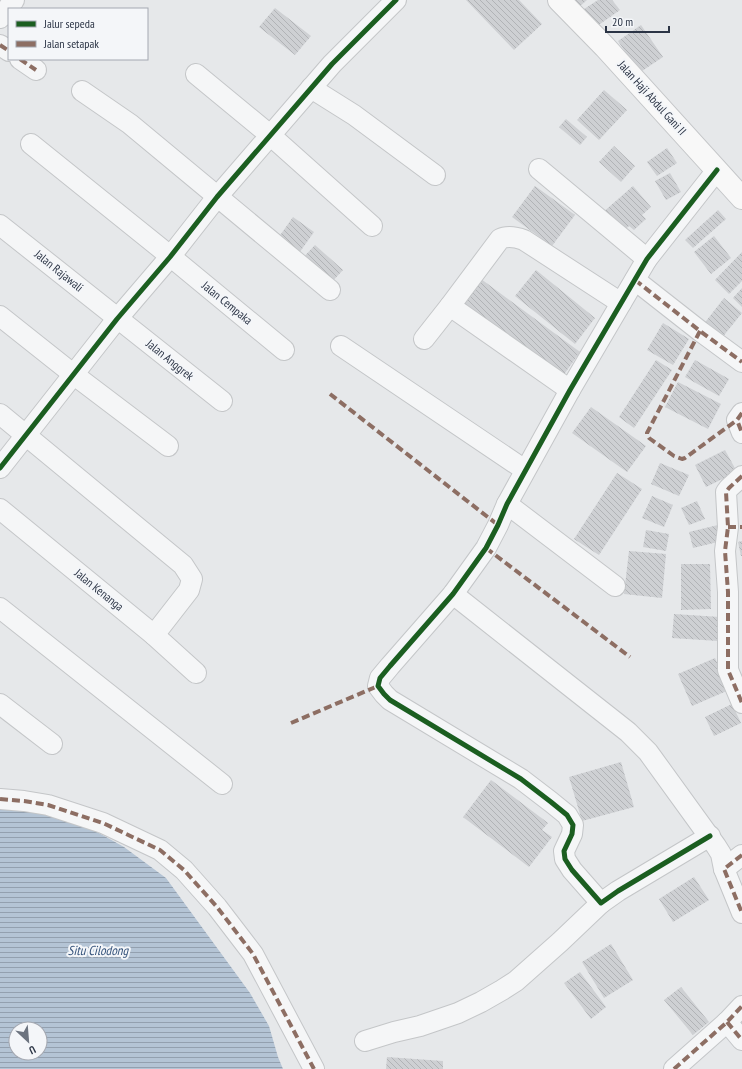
<svg xmlns="http://www.w3.org/2000/svg" width="742" height="1069" viewBox="0 0 742 1069" font-family="'PT Sans Narrow',sans-serif">
	<style>
		.water { fill: url(#water-rules); fill-rule: evenodd }
		.building { fill: url(#building-back-hatch) }
		.lines { fill: none; stroke-linecap: round; stroke-linejoin: round }
		.street-casing { stroke: #c4c6c8; stroke-width: 22 }
		.secondary-casing { stroke: #c4c6c8; stroke-width: 24 }
		.street { stroke: #f5f6f7; stroke-width: 20 }
		.secondary { stroke: #f8f8f8; stroke-width: 22 }
		.quiet { stroke: #8d6e63; stroke-width: 4; stroke-dasharray: 8 4; stroke-linecap: butt }
		.cycleway-casing { stroke: #f4f6f9; stroke-width: 8 }
		.cycleway { stroke: #1b5e20; stroke-width: 5 }
		.labels { text-anchor: middle; stroke-width: 4; stroke-linejoin: round; paint-order: stroke }
		.street-label { font-size: 12px; fill: #2b3445; stroke: #f4f6f9 }
		.water-label { font-size: 13px; font-style: italic; fill: #34527a; stroke: #f4f6f9 }
	</style>
	<defs>
		<pattern id="water-rules" width="6" height="5" patternUnits="userSpaceOnUse"><rect width="6" height="5" fill="#b4c4d5"/><path d="M0 2.5h6" fill="none" stroke="#93a0af"/></pattern>
		<pattern id="building-back-hatch" width="6" height="6" patternUnits="userSpaceOnUse"><rect width="6" height="6" fill="#ced0d3"/><path d="M-1 5l2 2M0 0l6 6M5-1l2 2" fill="none" stroke="#b1b3b6"/></pattern>
	</defs>
	<rect width="100%" height="100%" fill="#e6e8ea"/>
	<path class="water" d="M 0,805 L 72,818 L 124,847 L 166,878 L 250,993 L 269,1026 L 278,1057 L 283,1069 L 0,1069 ZM 16,1029 L 40,1029 L 40,1053 L 16,1053 Z"/>
	<g class="building">
		<polygon points="466,0 519,0 542,24 514,50"/>
		<polygon points="572,0 587,0 578,8"/>
		<polygon points="598,0 612,0 620,10 593,29 581,11"/>
		<polygon points="275,8 311,36 295,55 259,27"/>
		<polygon points="641,25 663,57 639,73 618,41"/>
		<polygon points="604,90 627,110 599,140 577,120"/>
		<polygon points="566,119 587,137 580,145 559,127"/>
		<polygon points="614,146 635,166 621,182 599,162"/>
		<polygon points="667,148 677,163 657,176 647,162"/>
		<polygon points="670,173 681,192 666,200 655,181"/>
		<polygon points="535,186 575,215 552,246 512,217"/>
		<polygon points="633,186 651,207 642,215 646,219 634,230 629,226 619,235 601,214"/>
		<polygon points="718,210 726,219 693,248 685,240"/>
		<polygon points="293,217 314,232 297,256 276,241"/>
		<polygon points="714,236 731,258 711,274 694,252"/>
		<polygon points="315,245 343,270 328,286 301,260"/>
		<polygon points="742,252 742,281 729,294 715,280"/>
		<polygon points="536,270 595,318 575,344 515,296"/>
		<polygon points="481,279 580,352 560,380 460,307"/>
		<polygon points="742,288 742,307 733,298"/>
		<polygon points="724,298 742,313 721,339 703,325"/>
		<polygon points="663,323 689,339 673,365 647,350"/>
		<polygon points="656,360 672,370 634,428 619,417"/>
		<polygon points="695,360 729,379 719,396 685,377"/>
		<polygon points="678,382 721,404 708,429 665,407"/>
		<polygon points="591,407 646,446 627,472 572,433"/>
		<polygon points="725,450 737,472 706,487 695,465"/>
		<polygon points="660,463 689,475 679,496 651,484"/>
		<polygon points="617,473 642,489 599,555 574,539"/>
		<polygon points="652,496 673,505 664,527 642,518"/>
		<polygon points="697,501 705,519 689,525 681,508"/>
		<polygon points="722,524 726,540 693,548 689,532"/>
		<polygon points="646,530 669,534 666,551 643,547"/>
		<polygon points="742,541 742,556 741,556 738,542"/>
		<polygon points="629,551 666,554 662,598 624,594"/>
		<polygon points="681,564 710,564 711,609 681,610"/>
		<polygon points="674,614 720,617 718,641 672,638"/>
		<polygon points="715,658 729,690 692,706 678,674"/>
		<polygon points="732,704 741,723 714,736 705,717"/>
		<polygon points="621,762 634,807 582,821 569,777"/>
		<polygon points="491,780 548,823 542,830 552,837 529,867 463,817"/>
		<polygon points="694,877 709,900 673,922 659,899"/>
		<polygon points="611,944 633,980 604,998 582,962"/>
		<polygon points="580,972 606,1007 591,1019 564,983"/>
		<polygon points="681,987 709,1022 693,1035 664,1000"/>
		<polygon points="387,1057 443,1061 443,1069 386,1069"/>
	</g>
	<g class="lines">
		<defs>
			<g id="street">
				<polyline points="0,18 14,0"/>
				<polyline points="0,45 9,51"/>
				<polyline points="20,59 36,70"/>
				<polyline points="196,74 270,135 372,226"/>
				<polyline points="311,88 354,115 435,175"/>
				<polyline points="82,91 130,124 330,290"/>
				<polyline points="31,144 159,247 284,350"/>
				<polyline points="539,169 647,259"/>
				<polyline points="0,225 222,401"/>
				<polyline points="635,280 700,331 742,362"/>
				<polyline points="450,306 570,390"/>
				<polyline points="0,316 73,374 168,446"/>
				<path d="M 424,339 L 450,306 L 500,239 C 508,235 516,237 524,240 L 621,303"/>
				<polyline points="341,346 525,470"/>
				<polyline points="742,413 737,420 742,433"/>
				<polyline points="0,414 183,565 192,579 189,590 154,635"/>
				<polyline points="0,468 117,319 170,257 217,197 332,64 396,0"/>
				<polyline points="742,476 729,488 726,492 728,527 725,551 728,592 728,670 742,703"/>
				<polyline points="507,504 615,586"/>
				<polyline points="0,509 154,635 196,673"/>
				<polyline points="453,594 628,732 648,752 716,846 721,854 724,869 742,913"/>
				<polyline points="0,608 222,784"/>
				<polyline points="0,704 52,744"/>
				<polyline points="0,799 24,801 48,805 103,823 160,850 184,870 217,907 253,954 314,1069"/>
				<polyline points="710,836 618,891 601,903 572,870 565,859 564,851 572,834 573,825 567,815 551,802 521,779 390,700 384,694 378,686 380,678 390,666 453,594 486,548 498,525 507,504 570,390 647,259 717,170"/>
				<polyline points="724,869 742,855"/>
				<polyline points="727,1022 742,1040"/>
				<polyline points="365,1041 394,1032 420,1026 458,1013 481,1002 502,990 516,981 560,942 601,903"/>
				<polyline points="674,1069 727,1022 742,1006"/>
			</g>
			<polyline id="secondary" points="559,0 605,47 742,198"/>
		</defs>
		<use href="#street" class="street-casing"/>
		<use href="#secondary" class="secondary-casing"/>
		<use href="#street" class="street"/>
		<use href="#secondary" class="secondary"/>
		<g class="quiet">
			<polyline points="0,45 9,51"/>
			<polyline points="20,59 36,70"/>
			<polyline points="635,280 700,331 742,362"/>
			<polyline points="700,331 647,433 647,435 649,438 674,456 682,459 685,458 737,420"/>
			<polyline points="330,394 498,525"/>
			<polyline points="742,413 737,420 742,433"/>
			<polyline points="742,476 729,488 726,492 728,527 725,551 728,592 728,670 742,703"/>
			<polyline points="728,527 742,527"/>
			<polyline points="486,548 630,657"/>
			<polyline points="291,723 378,686"/>
			<polyline points="0,799 24,801 48,805 103,823 160,850 184,870 217,907 253,954 314,1069"/>
			<polyline points="742,855 724,869 742,913"/>
			<polyline points="727,1022 742,1040"/>
			<polyline points="674,1069 727,1022 742,1006"/>
		</g>
		<defs>
			<g id="cycleway">
				<polyline points="0,468 117,319 170,257 217,197 332,64 396,0"/>
				<polyline points="710,836 618,891 601,903 572,870 565,859 564,851 572,834 573,825 567,815 551,802 521,779 390,700 384,694 378,686 380,678 390,666 453,594 486,548 498,525 507,504 570,390 647,259 717,170"/>
			</g>
		</defs>
		<use href="#cycleway" class="cycleway-casing"/>
		<use href="#cycleway" class="cycleway"/>
	</g>
	<g class="labels">
		<g class="street-label">
			<text transform="translate(652 98) rotate(48)" y="4">Jalan Haji Abdul Gani II</text>
			<text transform="translate(59 271) rotate(39)" y="4">Jalan Rajawali</text>
			<text transform="translate(227 303) rotate(39)" y="4">Jalan Cempaka</text>
			<text transform="translate(170 360) rotate(39)" y="4">Jalan Anggrek</text>
			<text transform="translate(99 590) rotate(39)" y="4">Jalan Kenanga</text>
		</g>
		<g class="water-label">
			<text x="98" y="955">Situ Cilodong</text>
		</g>
	</g>
	<rect x="8" y="8" width="140" height="52" fill="#f4f6f9" stroke="#a4a8b1"/>
	<rect x="16" y="21" width="20" height="6" fill="#1b5e20" stroke="#a4a8b1"/>
	<text x="44" y="28" font-size="12" fill="#2b3445">Jalur sepeda</text>
	<rect x="16" y="41" width="20" height="6" fill="#8d6e63" stroke="#a4a8b1"/>
	<text x="44" y="48" font-size="12" fill="#2b3445">Jalan setapak</text>
	<g transform="translate(28 1041) rotate(154)"><circle r="19" fill="#f4f6f9" stroke="#a4a8b1"/>
	<path d="M0-3L7 15L0 10L-7 15Z" fill="#6c737f"/>
	<text y="-6" font-size="11" font-weight="bold" text-anchor="middle" fill="#2b3445">U</text>
	</g>
	<path d="M606 26v6h63v-6" fill="none" stroke="#2b3445" stroke-width="2"/>
	<text x="612" y="26" font-size="12" fill="#2b3445" stroke="#f4f6f9" stroke-width="3" paint-order="stroke">20 m</text>
</svg>
